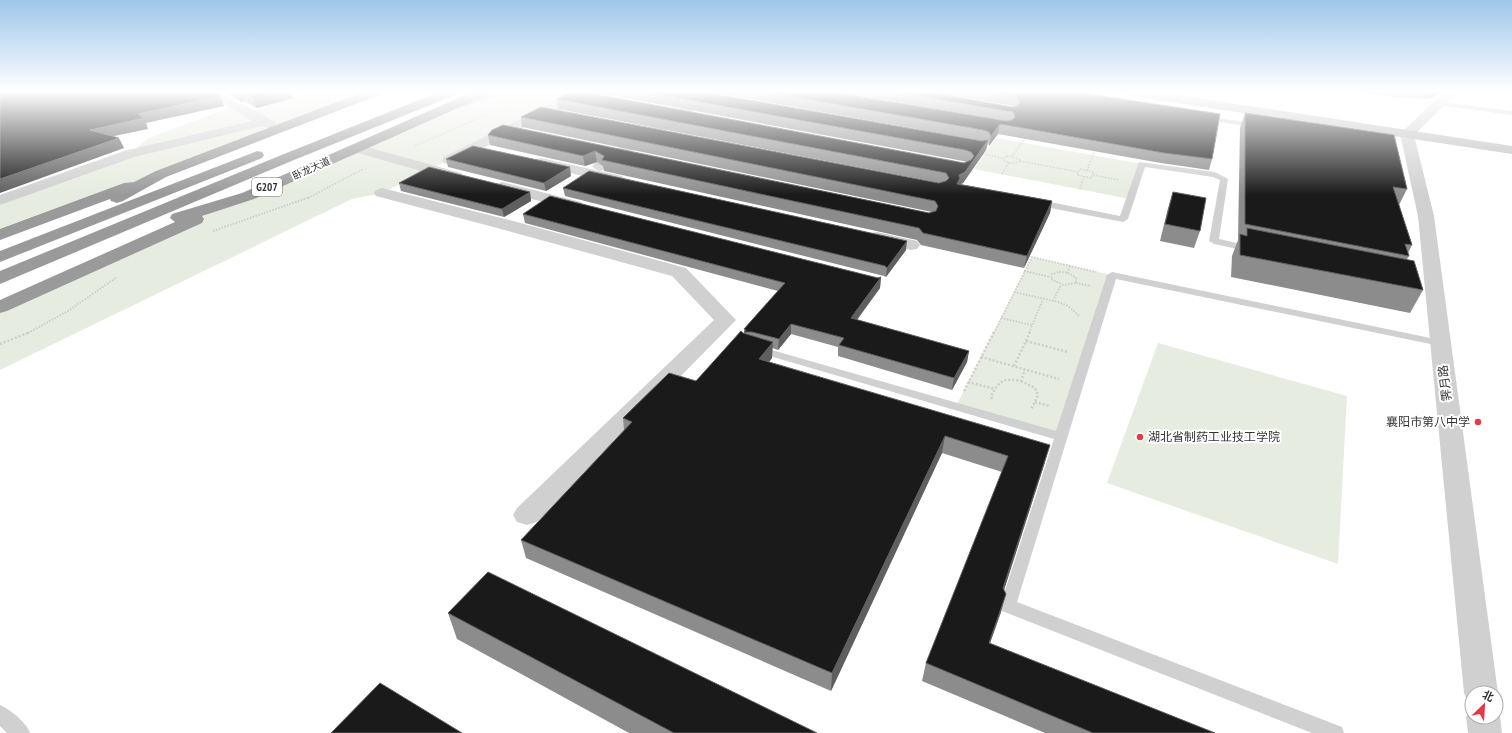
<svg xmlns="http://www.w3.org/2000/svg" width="1512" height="733" viewBox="0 0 1512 733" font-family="'PT Sans Narrow','Noto Sans SC',sans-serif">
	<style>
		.green { fill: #e6ecdf }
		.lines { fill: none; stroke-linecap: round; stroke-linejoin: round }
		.path-far2 { stroke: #cdcdcd; stroke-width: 1.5; stroke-dasharray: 1.5 1.5; stroke-linecap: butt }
		.path-far1 { stroke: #cdcdcd; stroke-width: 2; stroke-dasharray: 1.5 1.5; stroke-linecap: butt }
		.path { stroke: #cdcdcd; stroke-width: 2.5; stroke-dasharray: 2 2; stroke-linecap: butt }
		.lane { fill: #d0d0d0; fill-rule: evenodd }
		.street { fill: #d0d0d0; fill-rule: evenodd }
		.secondary { fill: #bdbdbd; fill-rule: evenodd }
		.highway { fill: #9a9a9a; fill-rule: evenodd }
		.wall { fill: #8c8c8c }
		.shaded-wall { fill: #5f5f5f }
		.building { fill: #1a1a1a; stroke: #5f5f5f }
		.poi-dot { fill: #e63946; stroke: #fff; stroke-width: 1.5 }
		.labels { text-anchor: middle; stroke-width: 4; stroke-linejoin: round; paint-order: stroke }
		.far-street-label { font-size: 10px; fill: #333; stroke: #fff }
		.shield { fill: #fff; stroke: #707070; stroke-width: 1 }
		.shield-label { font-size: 11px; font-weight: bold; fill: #333 }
		.street-label { font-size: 12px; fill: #333; stroke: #fff }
		.poi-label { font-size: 12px; fill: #333; stroke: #fff; text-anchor: end }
	</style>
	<rect width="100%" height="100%" fill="#fff"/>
	<g class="green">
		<polygon points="308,92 375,92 0,235 0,200 129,154 149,138 234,106 248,113"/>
		<polygon points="494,92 584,92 382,193 352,199 0,370 0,307 248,196"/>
		<polygon points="996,138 1142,164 1130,199 974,169"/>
		<polygon points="1032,257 1112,275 1061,437 956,406"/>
		<polygon points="1158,343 1347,396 1338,564 1107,483"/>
	</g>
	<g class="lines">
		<g class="path-far2">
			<polyline points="507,105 536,92"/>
			<polyline points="415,146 486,115"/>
			<polyline points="983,154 1003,158"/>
			<path d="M 1007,156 L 1019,159 L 1020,161 C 1014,164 1008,164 1003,159 Z"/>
			<polyline points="1012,156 1025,139"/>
			<polyline points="1020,161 1078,172"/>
			<polygon points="1080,169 1094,172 1091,178 1077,175"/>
			<polyline points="1087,171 1094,152"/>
			<polyline points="1002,174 1009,162"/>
			<polyline points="1093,175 1119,180"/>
			<polyline points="1080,189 1084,176"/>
			<polyline points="308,198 363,169"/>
		</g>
		<g class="path-far1">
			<polyline points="213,231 310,197"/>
			<polyline points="1024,271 1050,277"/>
			<path d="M 1059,272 C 1066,272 1071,274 1076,278 L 1076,283 L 1063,285 L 1051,279 L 1052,274 Z"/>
			<polyline points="1067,273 1070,266"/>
			<polyline points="1076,283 1091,286"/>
			<polyline points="1014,292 1058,302 1068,306 1079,316"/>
			<polyline points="1053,301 1061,285"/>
			<polyline points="1001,318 1032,325"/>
			<polyline points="28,333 68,311 117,277"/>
			<polyline points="994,333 1032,257 1096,272"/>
			<polyline points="1029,333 1043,299"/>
		</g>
		<g class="path">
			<polyline points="1026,341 1030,332"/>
			<polyline points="0,344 30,332"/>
			<polyline points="981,357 1059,379"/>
			<polyline points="1014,366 1026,341 1068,352"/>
			<polyline points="1021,381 1035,388 1038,395 1031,410"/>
			<polyline points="968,382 995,389"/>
			<polyline points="964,391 994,332"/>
			<path d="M 992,399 L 991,396 C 1000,380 1003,378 1021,381 L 1025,370"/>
			<polyline points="1035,402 1050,406"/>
		</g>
		<g class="lane">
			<polygon points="1440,102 1512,111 1512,115 1438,105 1438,103"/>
			<polygon points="1200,115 1256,124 1260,126 1256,128 1203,119 1199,117"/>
			<polygon points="1139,162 1215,172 1228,179 1219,239 1255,247 1257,249 1255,251 1252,252 1214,244 1209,241 1220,180 1213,177 1145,167 1128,219 1123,222 1035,205 1031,202 1035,199 1120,216"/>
			<polygon points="1112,272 1440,340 1444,341 1446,343 1444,345 1440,346 1116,279 1017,602 1342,727 1344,733 1312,733 1002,611 1000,606 1054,439 753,351 751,349 753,347 761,347 1056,431 1107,275"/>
			<path d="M 0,705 C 11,710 26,722 30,733 L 7,733 L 0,726 Z"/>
		</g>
		<g class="street">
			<polygon points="204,92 220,92 275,122 277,125 275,128 270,129 262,126 134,157 0,205 0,195 124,151 252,121"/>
			<polygon points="574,92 590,92 588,95 454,163 449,164 444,163 442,160 444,157"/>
			<polygon points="706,92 721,92 605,169 600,171 595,169 592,166 595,163"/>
			<polygon points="1444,92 1458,92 1414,135 1434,216 1498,693 1496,697 1496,693 1472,693 1472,705 1469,704 1464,693 1418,216 1400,134"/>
			<polygon points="356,144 461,173 464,176 461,179 456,181 351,151 349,148 351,145"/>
			<polygon points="541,158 622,176 625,179 622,182 617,184 536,165 534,162 536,159"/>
			<polygon points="502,182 581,202 583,205 581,208 575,210 496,190 494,187 496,184"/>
			<polygon points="382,188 513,221 686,268 736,320 537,522 527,525 517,522 513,515 517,508 714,320 672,276 501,229 376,196 374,193 376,190"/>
			<polygon points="877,232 917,241 920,245 917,249 911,250 871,241 868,237 871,233"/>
			<polygon points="1472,705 1472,717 1496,717 1496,708 1500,717 1502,733 1468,733 1466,717"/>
		</g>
		<g class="secondary">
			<polygon points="481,92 500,92 498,95 459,108 454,107 453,104 454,101"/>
			<polygon points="1125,92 1158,92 1512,146 1512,154 1131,96 1127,95"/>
		</g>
		<g class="highway">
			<polygon points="363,92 381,92 379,95 166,177 123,201 117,203 111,201 110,199 0,240 0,229 124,183 134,182 156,171"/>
			<polygon points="439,92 457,92 455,95 294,160 0,284 0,271 284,154"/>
			<polygon points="472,92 489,92 487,95 254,199 202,216 204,219 202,223 7,311 0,313 0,300 175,222 170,218 172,214 242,193"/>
			<polygon points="257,151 262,152 264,155 262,158 0,262 0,251"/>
		</g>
	</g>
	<g class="wall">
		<polygon points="224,92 291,92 293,98 257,108 244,101 241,102"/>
		<polygon points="594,92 704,92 983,141 713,92 832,92 1007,121 1008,121 838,92 929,92 1012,107 1014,106 934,92 1076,92 1212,159 1209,170 1161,163 998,134 989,146 988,143 986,150 963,183 960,184 1052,201 1050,213 1024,268 921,245 917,240 604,171 603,166 597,162 585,166 490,145 488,135 492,130 929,213 932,212 522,127 521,117 939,183 941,183 558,109 557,99 964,163 967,162 963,161"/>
		<polygon points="1358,92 1440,92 1437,95 1428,99 1394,97"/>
		<polygon points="1245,113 1407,189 1399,205 1412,245 1408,253 1409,256 1407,259 1423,290 1410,313 1231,277 1232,256 1238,240 1240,128"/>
		<polygon points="446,159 571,176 546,191 448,167"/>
		<polygon points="399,183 530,192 531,201 504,217 401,191"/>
		<polygon points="563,188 906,250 886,277 884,276 565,196"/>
		<polygon points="1173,192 1200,231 1194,248 1160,241 1168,208"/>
		<polygon points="523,214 878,278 881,277 880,288 857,320 969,351 967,362 952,390 838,356 838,347 791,334 778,350 772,348 772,358 769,362 1045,462 1004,589 1001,612 990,643 1215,733 1045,733 922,681 926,663 1002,472 942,453 831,691 526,558 521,540 624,430 623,418 696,381 743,333 744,334 744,329 778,291 525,223"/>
		<polygon points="448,613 817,733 629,733 457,639"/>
	</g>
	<g class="shaded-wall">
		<polygon points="237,92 241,92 244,101 241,102"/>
		<polygon points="276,92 291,92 293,98 257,108 254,98"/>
		<polygon points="1431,92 1440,92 1437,95 1428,99"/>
		<polygon points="220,96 224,106 146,123 148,129 95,140 90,130 138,114"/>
		<polygon points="1000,124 998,134 989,146 991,136"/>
		<polygon points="119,138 124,148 0,193 0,179"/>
		<polygon points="988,140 986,150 963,183 959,185 957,184 959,175"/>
		<polygon points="595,151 597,162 585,166 583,156"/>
		<polygon points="570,167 571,176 546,191 544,183"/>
		<polygon points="530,192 531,201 504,217 502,209"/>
		<polygon points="1052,201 1050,213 1024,268 1027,256"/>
		<polygon points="907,241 906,250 886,277 887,268"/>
		<polygon points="881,277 880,288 850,329 851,318"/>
		<polygon points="791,324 791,334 778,350 779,339"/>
		<polygon points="773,342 772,358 759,375 759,359"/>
		<polygon points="969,351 967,362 952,390 954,378"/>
		<polygon points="945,436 942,453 831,691 832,673"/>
		<polygon points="1050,445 1045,462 999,606 1003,588"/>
		<polygon points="1006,594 1001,612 984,660 989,643"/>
	</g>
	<g class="building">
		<polygon points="0,92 214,92 220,96 138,114 144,118 90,130 119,138 0,179"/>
		<polygon points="243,92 276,92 254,98"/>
		<polygon points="570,92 585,92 964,163 971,160 974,156 971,152 965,150 645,92 704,92 982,141 988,140 965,172 959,175 960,178 957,184 1052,201 1027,256 923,233 919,228 602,160 604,156 595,151 583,156 488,135 492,130 503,125 929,213 936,211 938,206 935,201 521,117 541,107 939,183 946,181 949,178 946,173 557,99"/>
		<polygon points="766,92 832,92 1007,121 1012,120 1015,117 1013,112 1007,111 895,92 929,92 1012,107 1017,106 1020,102 1017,97 990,92 1076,92 1220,114 1212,159 1164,153 1000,124 991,136 989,132 983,130"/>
		<polygon points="1245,113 1394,135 1407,189 1393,187 1412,245 1405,244 1409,256 1245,224"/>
		<polygon points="473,146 570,167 544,183 446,159"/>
		<polygon points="429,167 530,192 502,209 399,183"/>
		<polygon points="589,171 907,241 887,268 885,266 563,188"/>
		<polygon points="1173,192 1206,198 1200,231 1165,224"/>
		<polygon points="550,196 878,278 881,277 851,318 969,351 954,378 839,345 844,338 791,324 779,339 752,332 744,332 746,330 744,329 785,283 523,214"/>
		<polygon points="1247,228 1414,261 1423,290 1240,255 1240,234 1247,236"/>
		<polygon points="741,331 743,333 773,342 759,359 1050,445 1003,588 1006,594 989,643 1215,733 1093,733 926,663 1008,456 945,436 832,673 521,540 632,422 623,418 669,373 696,381"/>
		<polygon points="488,572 817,733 674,733 448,613"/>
		<polygon points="380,683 462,733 331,733"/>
	</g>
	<linearGradient id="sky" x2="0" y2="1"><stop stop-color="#9ec6ea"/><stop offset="0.47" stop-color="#fff"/><stop offset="1" stop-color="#fff" stop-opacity="0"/></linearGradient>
	<rect width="1512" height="195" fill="url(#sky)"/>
	<g class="poi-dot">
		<circle cx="1478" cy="422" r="4"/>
		<circle cx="1140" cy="437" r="4"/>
	</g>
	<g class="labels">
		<g class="far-street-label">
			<text transform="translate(311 168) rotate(-24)" y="4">卧龙大道</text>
		</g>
		<rect class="shield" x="252" y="178" width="30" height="18" rx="3"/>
		<g class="shield-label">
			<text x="267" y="191">G207</text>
		</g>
		<g class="street-label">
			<text transform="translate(1445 383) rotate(-97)" y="4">霁月路</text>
		</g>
		<g class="poi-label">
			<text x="1470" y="426">襄阳市第八中学</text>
			<text x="1148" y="441" text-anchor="start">湖北省制药工业技工学院</text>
		</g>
	</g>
	<g transform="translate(1484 705) rotate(25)"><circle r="19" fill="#ffffff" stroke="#adadad"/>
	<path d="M0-3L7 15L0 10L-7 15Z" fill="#e63946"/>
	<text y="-6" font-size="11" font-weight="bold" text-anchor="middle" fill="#333333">北</text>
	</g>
</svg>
